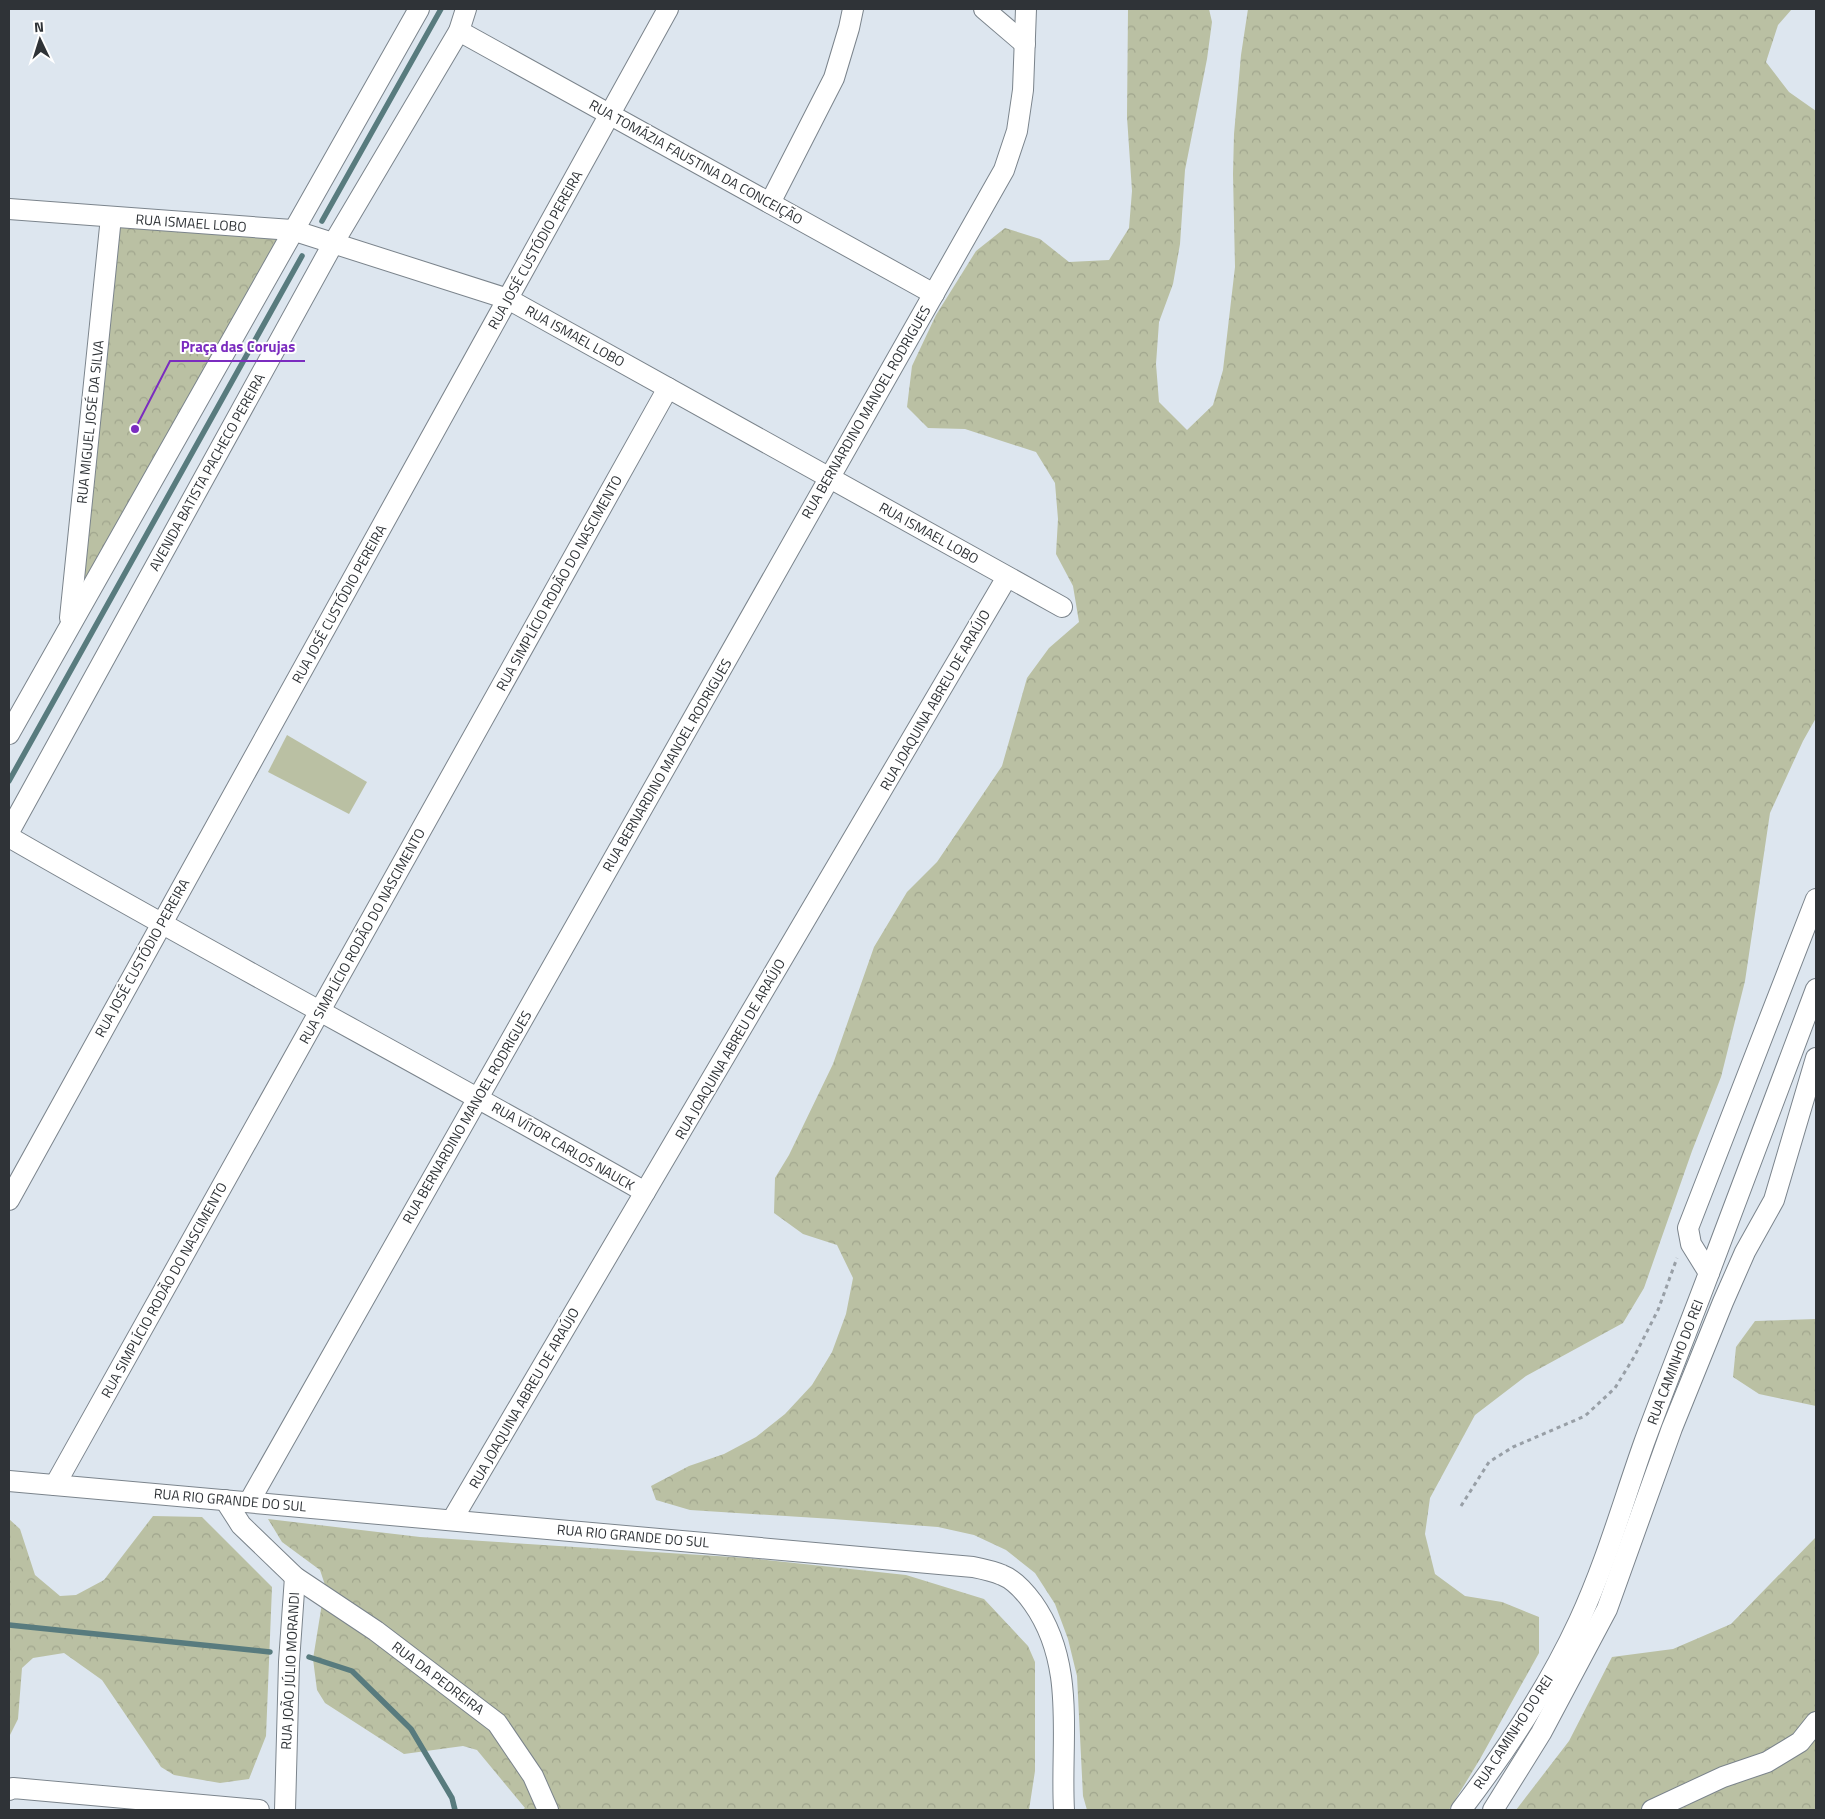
<svg xmlns="http://www.w3.org/2000/svg" width="1825" height="1819" viewBox="0 0 1825 1819" font-family="'Titillium Web',sans-serif">
	<style>
		.forest { fill: url(#forest-crowns) }
		.pitch { fill: #bac0a3 }
		.lines { fill: none; stroke-linecap: round; stroke-linejoin: round }
		.stream { stroke: #587b7e; stroke-width: 5.5 }
		.minor-casing { stroke: #7b848c; stroke-width: 22 }
		.path { stroke: #989fa6; stroke-width: 3; stroke-dasharray: 4 4; stroke-linecap: butt }
		.minor { stroke: #fff; stroke-width: 20 }
		.labels { text-anchor: middle; stroke-width: 4; stroke-linejoin: round; paint-order: stroke }
		.street-label { font-size: 14px; fill: #2f3337; stroke: #fff }
		.leader { fill: none; stroke: #7b2cbf; stroke-width: 2 }
		.callout-dot { fill: #7b2cbf; stroke: #fff; stroke-width: 2 }
		.callout-label { font-size: 15px; text-anchor: middle; font-weight: bold; fill: #7b2cbf; stroke: #fff; stroke-width: 4; stroke-linejoin: round; paint-order: stroke }
	</style>
	<defs>
		<pattern id="forest-crowns" width="20" height="18" patternUnits="userSpaceOnUse" patternTransform="scale(1.25)"><rect width="20" height="18" fill="#bac0a3"/><path d="M2 6a3 3 0 1 1 6 0M12 15a3 3 0 1 1 6 0" fill="none" stroke="#a0a58d"/></pattern>
	</defs>
	<rect width="100%" height="100%" fill="#dde6ef"/>
	<g class="forest">
		<polygon points="1128,9 1209,9 1212,22 1207,59 1185,170 1180,244 1173,284 1159,322 1156,364 1159,402 1187,430 1213,405 1223,370 1235,267 1233,174 1234,134 1241,55 1248,9 1792,9 1778,25 1766,62 1789,92 1816,111 1816,718 1803,741 1770,813 1745,981 1721,1077 1692,1151 1644,1288 1623,1323 1526,1376 1475,1415 1430,1498 1425,1534 1435,1574 1465,1596 1502,1602 1539,1617 1539,1653 1480,1759 1449,1810 1087,1810 1083,1796 1077,1676 1068,1639 1055,1604 1035,1573 1006,1550 974,1535 938,1527 833,1519 690,1510 656,1500 651,1486 689,1466 724,1454 756,1437 785,1414 812,1385 832,1352 846,1314 853,1278 837,1245 803,1234 774,1213 775,1178 789,1155 833,1064 874,947 907,892 937,862 1002,766 1027,678 1049,648 1079,622 1073,586 1056,554 1058,519 1055,483 1036,452 965,429 928,428 907,407 912,366 936,315 976,251 1005,228 1040,239 1069,262 1109,260 1129,228 1132,191 1127,117"/>
		<polygon points="113,223 286,234 70,624"/>
		<polygon points="1816,1319 1816,1406 1759,1394 1733,1377 1736,1347 1755,1321"/>
		<polygon points="153,1516 202,1517 272,1587 266,1736 249,1779 220,1783 174,1775 161,1767 102,1680 64,1653 33,1658 22,1668 18,1719 9,1737 9,1519 20,1529 35,1575 60,1596 76,1595 104,1580"/>
		<polygon points="268,1519 420,1537 748,1558 906,1575 984,1599 1028,1646 1035,1662 1035,1771 1029,1810 522,1810 525,1808 477,1750 463,1746 404,1754 325,1703 317,1690 313,1659 325,1585 320,1570 282,1542"/>
		<polygon points="1816,1537 1816,1810 1516,1810 1569,1741 1612,1657 1673,1649 1731,1624"/>
	</g>
	<polygon class="pitch" points="287,735 367,782 349,814 268,772"/>
	<g class="lines">
		<g class="stream">
			<polyline points="322,221 441,9"/>
			<polyline points="9,781 302,256"/>
			<polyline points="9,1625 270,1652"/>
			<polyline points="309,1657 352,1671 411,1729 452,1798 455,1810"/>
		</g>
		<defs>
			<g id="minor">
				<polyline points="984,9 1025,44"/>
				<polyline points="459,31 934,294"/>
				<polyline points="770,203 834,78 849,28 853,9"/>
				<polyline points="9,209 292,230 508,299 1062,607"/>
				<polyline points="70,618 111,217"/>
				<polyline points="9,734 419,9"/>
				<polyline points="9,832 334,242 459,31 466,9"/>
				<path d="M 9,837 C 219,958 434,1072 645,1192"/>
				<polyline points="9,1200 668,9"/>
				<polyline points="1709,1273 1816,989"/>
				<path d="M 9,1481 L 973,1567 C 983,1569 993,1571 1002,1575 C 1015,1580 1025,1592 1033,1603 C 1077,1665 1060,1740 1064,1810"/>
				<polyline points="55,1485 668,388"/>
				<polyline points="225,1500 241,1525 295,1577 376,1631 497,1723 533,1776 548,1810"/>
				<polyline points="249,1502 1004,170 1017,131 1023,90 1026,9"/>
				<polyline points="452,1520 1007,577"/>
				<polyline points="9,1790 13,1788 259,1810"/>
				<polyline points="285,1810 289,1662 295,1577"/>
				<path d="M 1461,1810 C 1506,1751 1548,1688 1579,1621 C 1606,1563 1623,1502 1644,1443 C 1665,1386 1688,1329 1709,1273 L 1691,1244 L 1688,1228 L 1816,899"/>
				<polyline points="1493,1810 1541,1733 1607,1609 1672,1428 1723,1302 1745,1252 1774,1200 1816,1058"/>
				<polyline points="1652,1810 1723,1777 1767,1762 1800,1742 1816,1722"/>
			</g>
		</defs>
		<use href="#minor" class="minor-casing"/>
		<polyline class="path" points="1461,1506 1489,1462 1513,1447 1585,1416 1615,1388 1634,1357 1658,1310 1677,1258"/>
		<use href="#minor" class="minor"/>
	</g>
	<g class="labels">
		<g class="street-label">
			<text transform="translate(696 162) rotate(29)" y="5">RUA TOMÁZIA FAUSTINA DA CONCEIÇÃO</text>
			<text transform="translate(191 223) rotate(4)" y="5">RUA ISMAEL LOBO</text>
			<text transform="translate(535 250) rotate(-61)" y="5">RUA JOSÉ CUSTÓDIO PEREIRA</text>
			<text transform="translate(575 336) rotate(29)" y="5">RUA ISMAEL LOBO</text>
			<text transform="translate(866 412) rotate(-60)" y="5">RUA BERNARDINO MANOEL RODRIGUES</text>
			<text transform="translate(90 422) rotate(-84)" y="5">RUA MIGUEL JOSÉ DA SILVA</text>
			<text transform="translate(207 472) rotate(-61)" y="5">AVENIDA BATISTA PACHECO PEREIRA</text>
			<text transform="translate(929 533) rotate(29)" y="5">RUA ISMAEL LOBO</text>
			<text transform="translate(559 583) rotate(-61)" y="5">RUA SIMPLÍCIO RODÃO DO NASCIMENTO</text>
			<text transform="translate(339 604) rotate(-61)" y="5">RUA JOSÉ CUSTÓDIO PEREIRA</text>
			<text transform="translate(935 700) rotate(-60)" y="5">RUA JOAQUINA ABREU DE ARAÚJO</text>
			<text transform="translate(667 765) rotate(-60)" y="5">RUA BERNARDINO MANOEL RODRIGUES</text>
			<text transform="translate(362 936) rotate(-61)" y="5">RUA SIMPLÍCIO RODÃO DO NASCIMENTO</text>
			<text transform="translate(142 958) rotate(-61)" y="5">RUA JOSÉ CUSTÓDIO PEREIRA</text>
			<text transform="translate(730 1049) rotate(-60)" y="5">RUA JOAQUINA ABREU DE ARAÚJO</text>
			<text transform="translate(467 1117) rotate(-60)" y="5">RUA BERNARDINO MANOEL RODRIGUES</text>
			<text transform="translate(563 1146) rotate(30)" y="5">RUA VÍTOR CARLOS NAUCK</text>
			<text transform="translate(164 1290) rotate(-61)" y="5">RUA SIMPLÍCIO RODÃO DO NASCIMENTO</text>
			<text transform="translate(1675 1362) rotate(-69)" y="5">RUA CAMINHO DO REI</text>
			<text transform="translate(524 1398) rotate(-60)" y="5">RUA JOAQUINA ABREU DE ARAÚJO</text>
			<text transform="translate(230 1500) rotate(5)" y="5">RUA RIO GRANDE DO SUL</text>
			<text transform="translate(633 1536) rotate(5)" y="5">RUA RIO GRANDE DO SUL</text>
			<text transform="translate(290 1671) rotate(-87)" y="5">RUA JOÃO JÚLIO MORANDI</text>
			<text transform="translate(438 1678) rotate(37)" y="5">RUA DA PEDREIRA</text>
			<text transform="translate(1513 1732) rotate(-57)" y="5">RUA CAMINHO DO REI</text>
		</g>
	</g>
	<path class="leader" d="M135 429L170 361H305"/>
	<circle class="callout-dot" cx="135" cy="429" r="5"/>
	<g class="callout-label">
		<text x="238" y="352">Praça das Corujas</text>
	</g>
	<rect width="1825" height="1819" fill="none" stroke="#2f3337" stroke-width="20"/>
	<g transform="translate(40 40) rotate(356)" stroke="#ffffff" stroke-width="4" paint-order="stroke">
	<path d="M0-4L9 19L0 12L-9 19Z" fill="#2f3337"/>
	<text y="-8" font-size="14" font-weight="bold" text-anchor="middle" fill="#2f3337">N</text>
	</g>
</svg>
